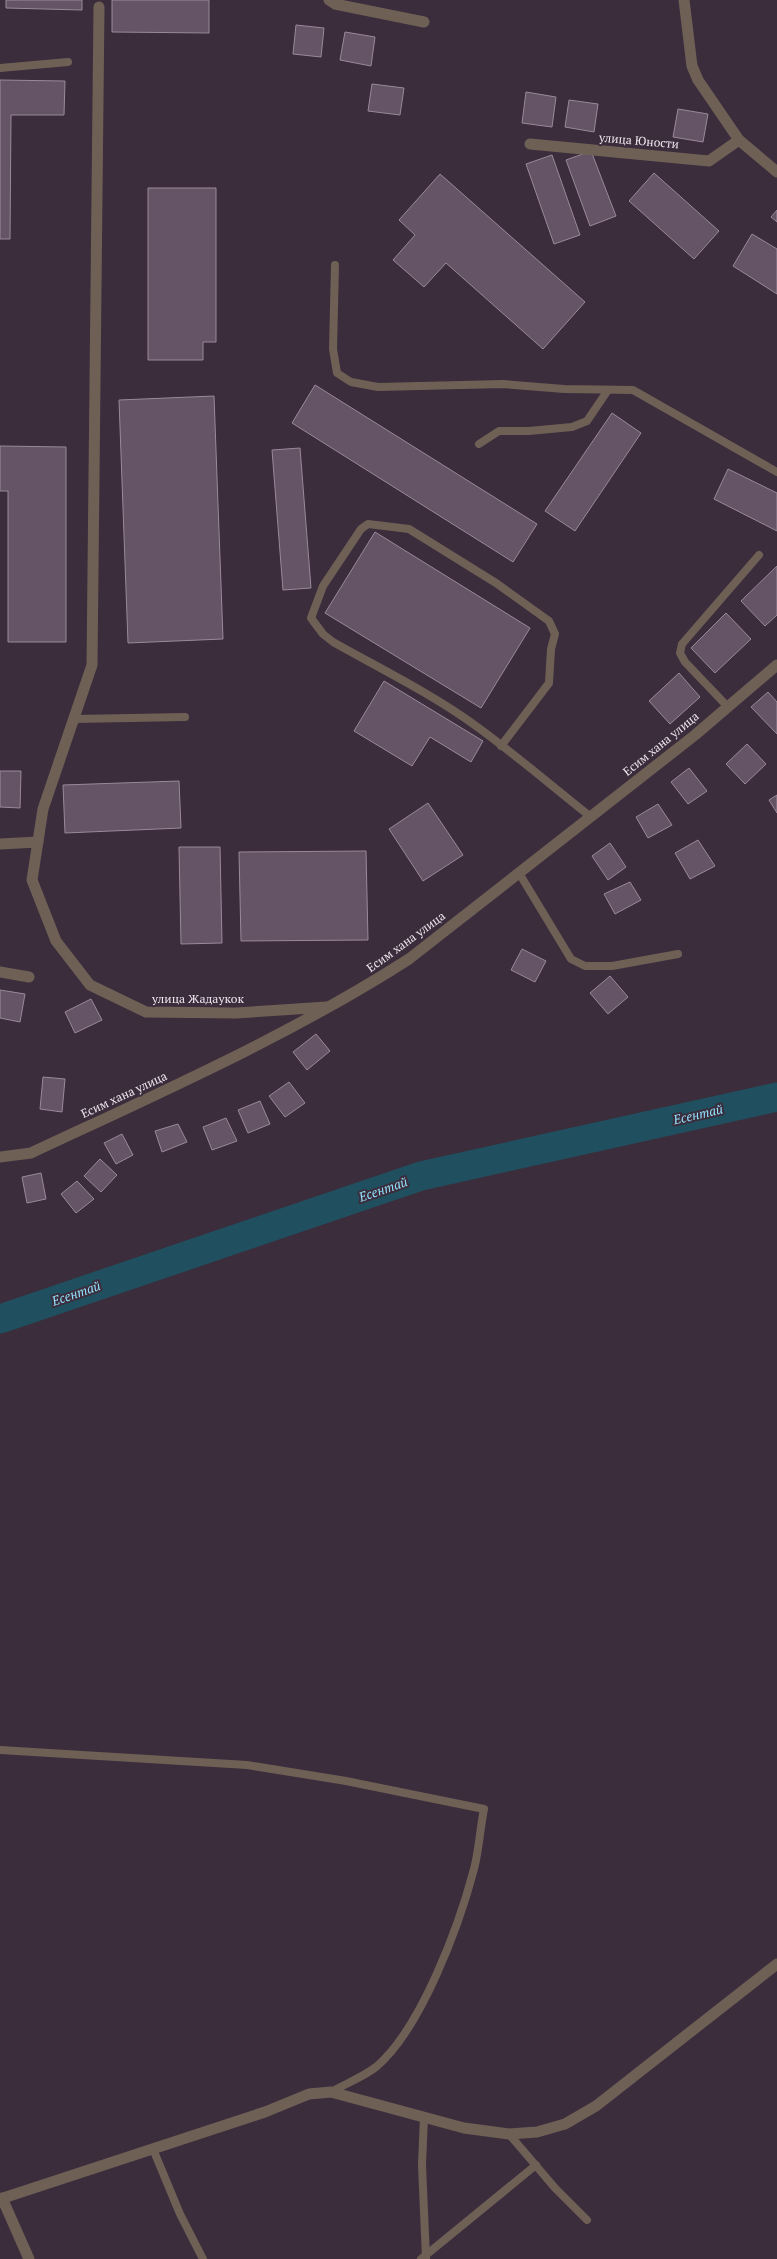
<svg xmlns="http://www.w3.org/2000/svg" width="777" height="2259" viewBox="0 0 777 2259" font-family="'PT Serif',serif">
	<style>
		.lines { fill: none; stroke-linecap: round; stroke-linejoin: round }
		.river { stroke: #20505f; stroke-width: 29 }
		.building { fill: #645465; stroke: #9a899b }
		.service { stroke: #6f6056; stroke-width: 8 }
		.minor { stroke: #6f6056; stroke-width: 11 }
		.tertiary { stroke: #6f6056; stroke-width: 11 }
		.labels { text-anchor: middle; stroke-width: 4; stroke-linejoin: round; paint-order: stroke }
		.street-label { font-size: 12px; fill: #f0e7f1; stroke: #3b2d3c }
		.water-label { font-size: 13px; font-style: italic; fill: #93e2fe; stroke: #3b2d3c }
	</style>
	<rect width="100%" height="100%" fill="#3b2d3c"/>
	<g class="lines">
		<polyline class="river" points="0,1319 421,1176 777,1097"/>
	</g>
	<g class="building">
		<polygon points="6,0 82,0 82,10 6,8"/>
		<polygon points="112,0 209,0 209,33 112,32"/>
		<polygon points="296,25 324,28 321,57 293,54"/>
		<polygon points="345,32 375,37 371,66 340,60"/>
		<polygon points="0,80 65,81 64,115 11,115 10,239 0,239"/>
		<polygon points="372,84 404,88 400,115 368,111"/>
		<polygon points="526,92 556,97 552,127 522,123"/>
		<polygon points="569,100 598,104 594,132 565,127"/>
		<polygon points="678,109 708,114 703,142 673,137"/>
		<polygon points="591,151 616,216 590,226 566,160"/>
		<polygon points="552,155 580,235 554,244 526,164"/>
		<polygon points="654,173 719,231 694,259 629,201"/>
		<polygon points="440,174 585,302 543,349 446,263 424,287 393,260 415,235 399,220"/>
		<polygon points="148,188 216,188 216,342 203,342 203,360 148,360"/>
		<polygon points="777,210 777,222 771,217"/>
		<polygon points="752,234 777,249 777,294 733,266"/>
		<polygon points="315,385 537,524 513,562 292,423"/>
		<polygon points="214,396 223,639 128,643 119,400"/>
		<polygon points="612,413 641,433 575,531 545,511"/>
		<polygon points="0,446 66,447 66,642 8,642 8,491 0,491"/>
		<polygon points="300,448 311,588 283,590 272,450"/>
		<polygon points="728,469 777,493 777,531 714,499"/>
		<polygon points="375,532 530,628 481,708 325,613"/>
		<polygon points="777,566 777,615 765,626 741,601"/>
		<polygon points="726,613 751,639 715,673 691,648"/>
		<polygon points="679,673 700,697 670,724 649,701"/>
		<polygon points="384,681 483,741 471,762 430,737 412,766 354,731"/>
		<polygon points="768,692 777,702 777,734 751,707"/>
		<polygon points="747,744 766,764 745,784 726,764"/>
		<polygon points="689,768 707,791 688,804 671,782"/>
		<polygon points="0,771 21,771 20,808 0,807"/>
		<polygon points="179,781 181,828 65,833 63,785"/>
		<polygon points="777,795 777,813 769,800"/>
		<polygon points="428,803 463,855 423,881 389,829"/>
		<polygon points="658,804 672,825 648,838 636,817"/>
		<polygon points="698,840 715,866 690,879 675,853"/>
		<polygon points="610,843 626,867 608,880 592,856"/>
		<polygon points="179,847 220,847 222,943 181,944"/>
		<polygon points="366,851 368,940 241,941 239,852"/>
		<polygon points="630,882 641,900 615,914 604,894"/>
		<polygon points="522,949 546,961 535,982 511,970"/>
		<polygon points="610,976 628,997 608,1014 590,993"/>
		<polygon points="0,990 25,994 20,1022 0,1018"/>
		<polygon points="91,999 102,1020 75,1033 65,1012"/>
		<polygon points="316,1034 330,1051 307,1070 293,1052"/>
		<polygon points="43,1077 65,1079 62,1112 40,1109"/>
		<polygon points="289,1082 305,1103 285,1117 269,1096"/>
		<polygon points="260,1101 270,1124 248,1133 238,1110"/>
		<polygon points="226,1118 237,1141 212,1150 203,1127"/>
		<polygon points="178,1124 187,1142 162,1152 155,1131"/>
		<polygon points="122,1134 133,1155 116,1164 104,1143"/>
		<polygon points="100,1159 117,1175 101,1192 84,1176"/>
		<polygon points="41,1173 46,1199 27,1203 22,1177"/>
		<polygon points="77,1181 94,1199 76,1213 61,1194"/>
	</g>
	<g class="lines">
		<g class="service">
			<polyline points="0,68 68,62"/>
			<polyline points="335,265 333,349 337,373 351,382 378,387 503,384 564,389 633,390 777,472"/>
			<polyline points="479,444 499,431 529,431 572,427 587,421 608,390"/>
			<polyline points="728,707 685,662 680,653 682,644 759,555"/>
			<polyline points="74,719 185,717"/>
			<path d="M 501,746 L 549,683 L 551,649 L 555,634 L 549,621 L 496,583 L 409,529 L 368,524 L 361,529 L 323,586 L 311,618 L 323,634 L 333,642 C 381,669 432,694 476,726 C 516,755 553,787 591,817"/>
			<polyline points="519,873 571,959 585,966 612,966 678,954"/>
			<path d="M 0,1750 L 247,1765 L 346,1781 L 484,1809 C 480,1829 479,1850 474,1869 C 459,1926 421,2029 376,2067 C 363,2077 345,2084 331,2092"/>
			<polyline points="424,2117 422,2165 426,2258"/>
			<polyline points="509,2134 555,2188 587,2220"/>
			<polyline points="153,2149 180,2214 203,2259"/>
			<polyline points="421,2259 536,2165"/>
		</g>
		<g class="minor">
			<polyline points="329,0 335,4 424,22"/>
			<polyline points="684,0 692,66 698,80 739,140 777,172"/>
			<polyline points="99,7 92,665 43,809 32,880 56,941 90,985 146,1012 236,1013 327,1007"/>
			<polyline points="530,144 709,161 739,140"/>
			<polyline points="0,844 38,842"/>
			<polyline points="0,972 29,977"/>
			<polyline points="2,2198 29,2259"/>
		</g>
		<g class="tertiary">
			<path d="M 0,1157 L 31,1153 C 159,1093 289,1036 409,959 L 695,735 L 777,665"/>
			<polyline points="0,2199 265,2112 309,2094 331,2092 464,2128 509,2134 537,2132 565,2124 596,2106 777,1964"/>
		</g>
	</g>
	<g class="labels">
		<g class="street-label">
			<text transform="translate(639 141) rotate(5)" y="4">улица Юности</text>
			<text transform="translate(661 744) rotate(-39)" y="4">Есим хана улица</text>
			<text transform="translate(406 942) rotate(-36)" y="4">Есим хана улица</text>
			<text x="198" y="1003">улица Жадаукок</text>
			<text transform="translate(124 1095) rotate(-25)" y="4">Есим хана улица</text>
		</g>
		<g class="water-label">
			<text transform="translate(698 1114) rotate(-13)" y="5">Есентай</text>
			<text transform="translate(383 1189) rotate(-19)" y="5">Есентай</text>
			<text transform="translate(76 1293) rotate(-19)" y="5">Есентай</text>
		</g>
	</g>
</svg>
